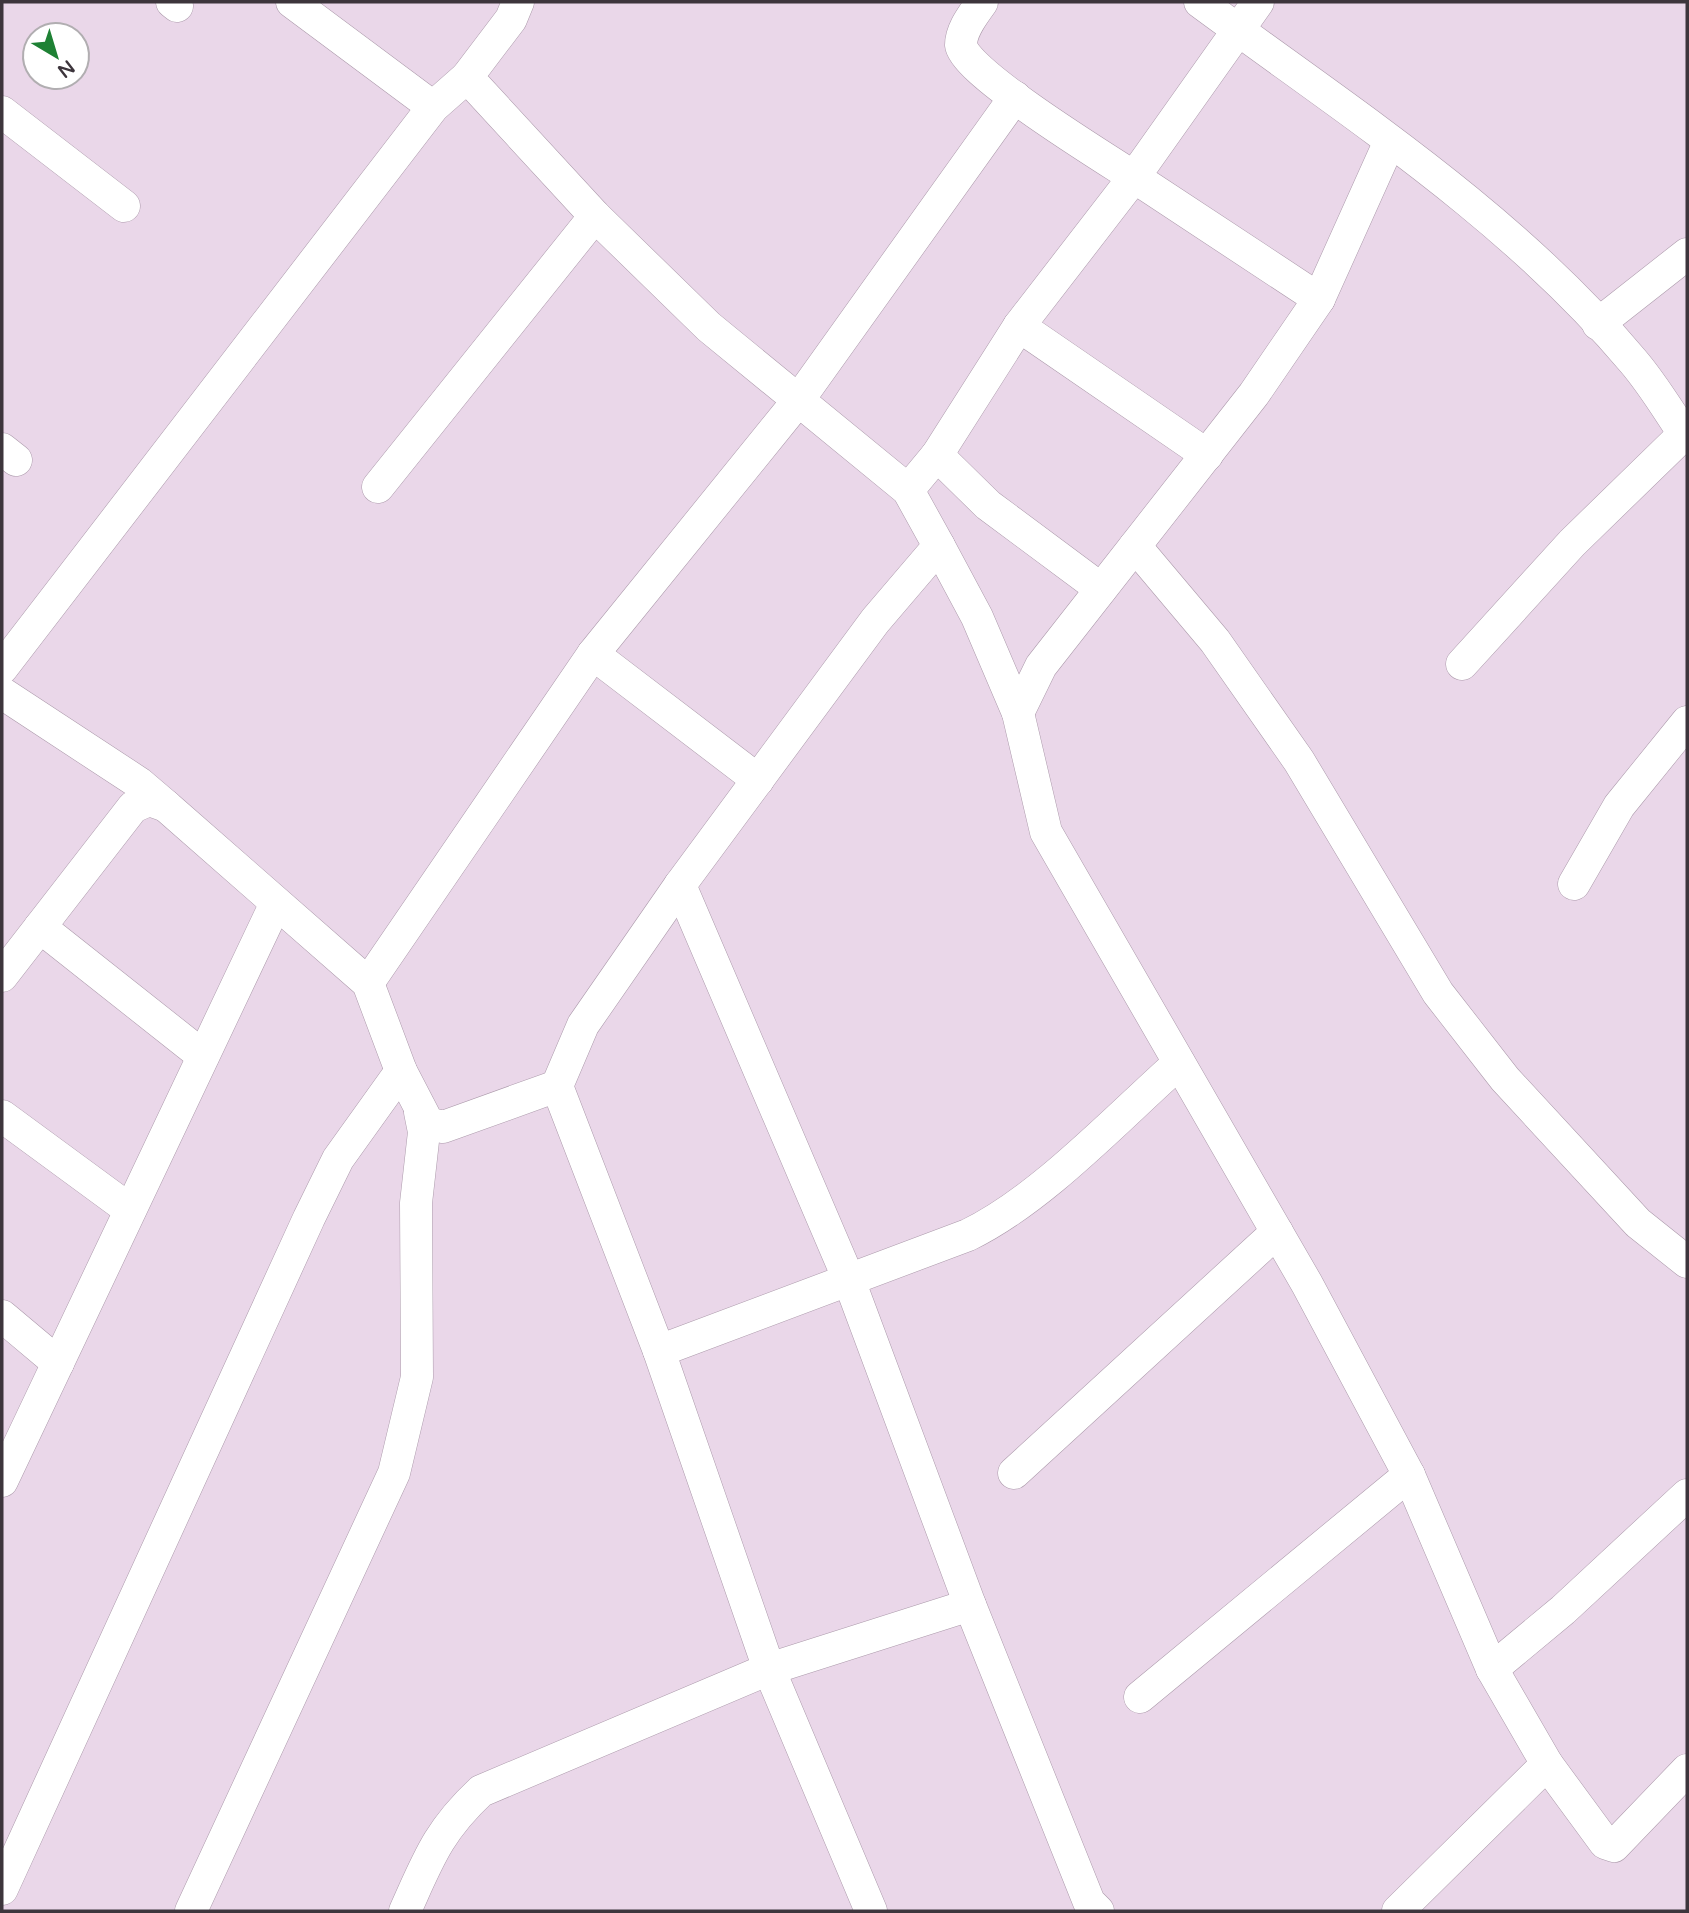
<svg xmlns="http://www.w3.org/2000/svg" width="1689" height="1913" viewBox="0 0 1689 1913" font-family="'Varela Round',sans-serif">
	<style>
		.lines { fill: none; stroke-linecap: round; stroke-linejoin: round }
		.street-casing { stroke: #ac9aab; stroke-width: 33 }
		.street { stroke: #fff; stroke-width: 32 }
	</style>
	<rect width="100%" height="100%" fill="#ead7e9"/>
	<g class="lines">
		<defs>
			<g id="street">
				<polyline points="172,2 177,6"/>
				<polyline points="292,2 433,107"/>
				<polyline points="518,2 511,19 467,77 595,216 709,327 908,490 939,546 875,621 680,885 583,1025 557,1086 659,1351 769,1669 871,1911"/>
				<path d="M 1200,2 C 1350,113 1510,215 1632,360 C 1653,384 1669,412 1687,438"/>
				<polyline points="2,112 124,206"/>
				<polyline points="1319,299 1390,141"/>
				<polyline points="1598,324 1687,254"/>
				<polyline points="1019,326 1207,455"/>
				<polyline points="2,449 16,460"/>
				<polyline points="937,455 988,505 1101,589"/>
				<polyline points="378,487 595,216"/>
				<path d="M 908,490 L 937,455 L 1019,326 L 1134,177 C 1106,159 963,71 961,45 C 961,29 974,14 982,2"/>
				<polyline points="939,546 977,617 1018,713 1046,832 1307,1284 1409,1475 1492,1669 1547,1764 1605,1843 1614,1846 1687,1770"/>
				<polyline points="1135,546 1215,641 1299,761 1438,993 1505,1079 1638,1223 1687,1262"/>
				<polyline points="593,654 758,780"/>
				<polyline points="1462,664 1572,543 1684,434"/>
				<polyline points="2,668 433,107 467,77"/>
				<polyline points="2,693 139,783 166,806"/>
				<polyline points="1018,713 1041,666 1254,394 1319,299 1134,177 1258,2"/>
				<polyline points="1574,884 1619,806 1687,722"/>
				<polyline points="680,885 849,1280 970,1605 1089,1902 1098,1911"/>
				<polyline points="40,927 203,1056"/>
				<polyline points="2,976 133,807 149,800 166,806 368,983 401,1071 428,1123 443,1127 557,1086"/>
				<polyline points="368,983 593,654 797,402 1015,97"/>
				<polyline points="2,1116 130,1210"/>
				<polyline points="2,1316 58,1363"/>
				<path d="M 659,1351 L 968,1235 C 1042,1199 1117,1118 1179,1063"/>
				<polyline points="1014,1473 1277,1232"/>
				<polyline points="2,1481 276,903"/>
				<polyline points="1492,1669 1563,1610 1687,1495"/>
				<polyline points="1140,1697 1409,1475"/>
				<polyline points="2,1889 309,1218 338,1159 401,1071"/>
				<polyline points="191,1911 394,1473 417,1377 416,1203 424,1132 420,1112"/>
				<path d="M 405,1911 C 428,1860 438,1831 481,1791 L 769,1669 L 970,1605"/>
				<polyline points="1398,1911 1547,1764"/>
			</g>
		</defs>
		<use href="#street" class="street-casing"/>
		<use href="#street" class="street"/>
	</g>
	<rect width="1689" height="1913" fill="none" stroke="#3d353c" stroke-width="7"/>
	<g transform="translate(56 56) rotate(142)"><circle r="33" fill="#ffffff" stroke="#b1aeb1" stroke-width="2"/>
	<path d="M0-5L12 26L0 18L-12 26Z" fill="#1e8134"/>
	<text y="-10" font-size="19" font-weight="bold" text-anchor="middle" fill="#3d353c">N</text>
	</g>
</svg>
